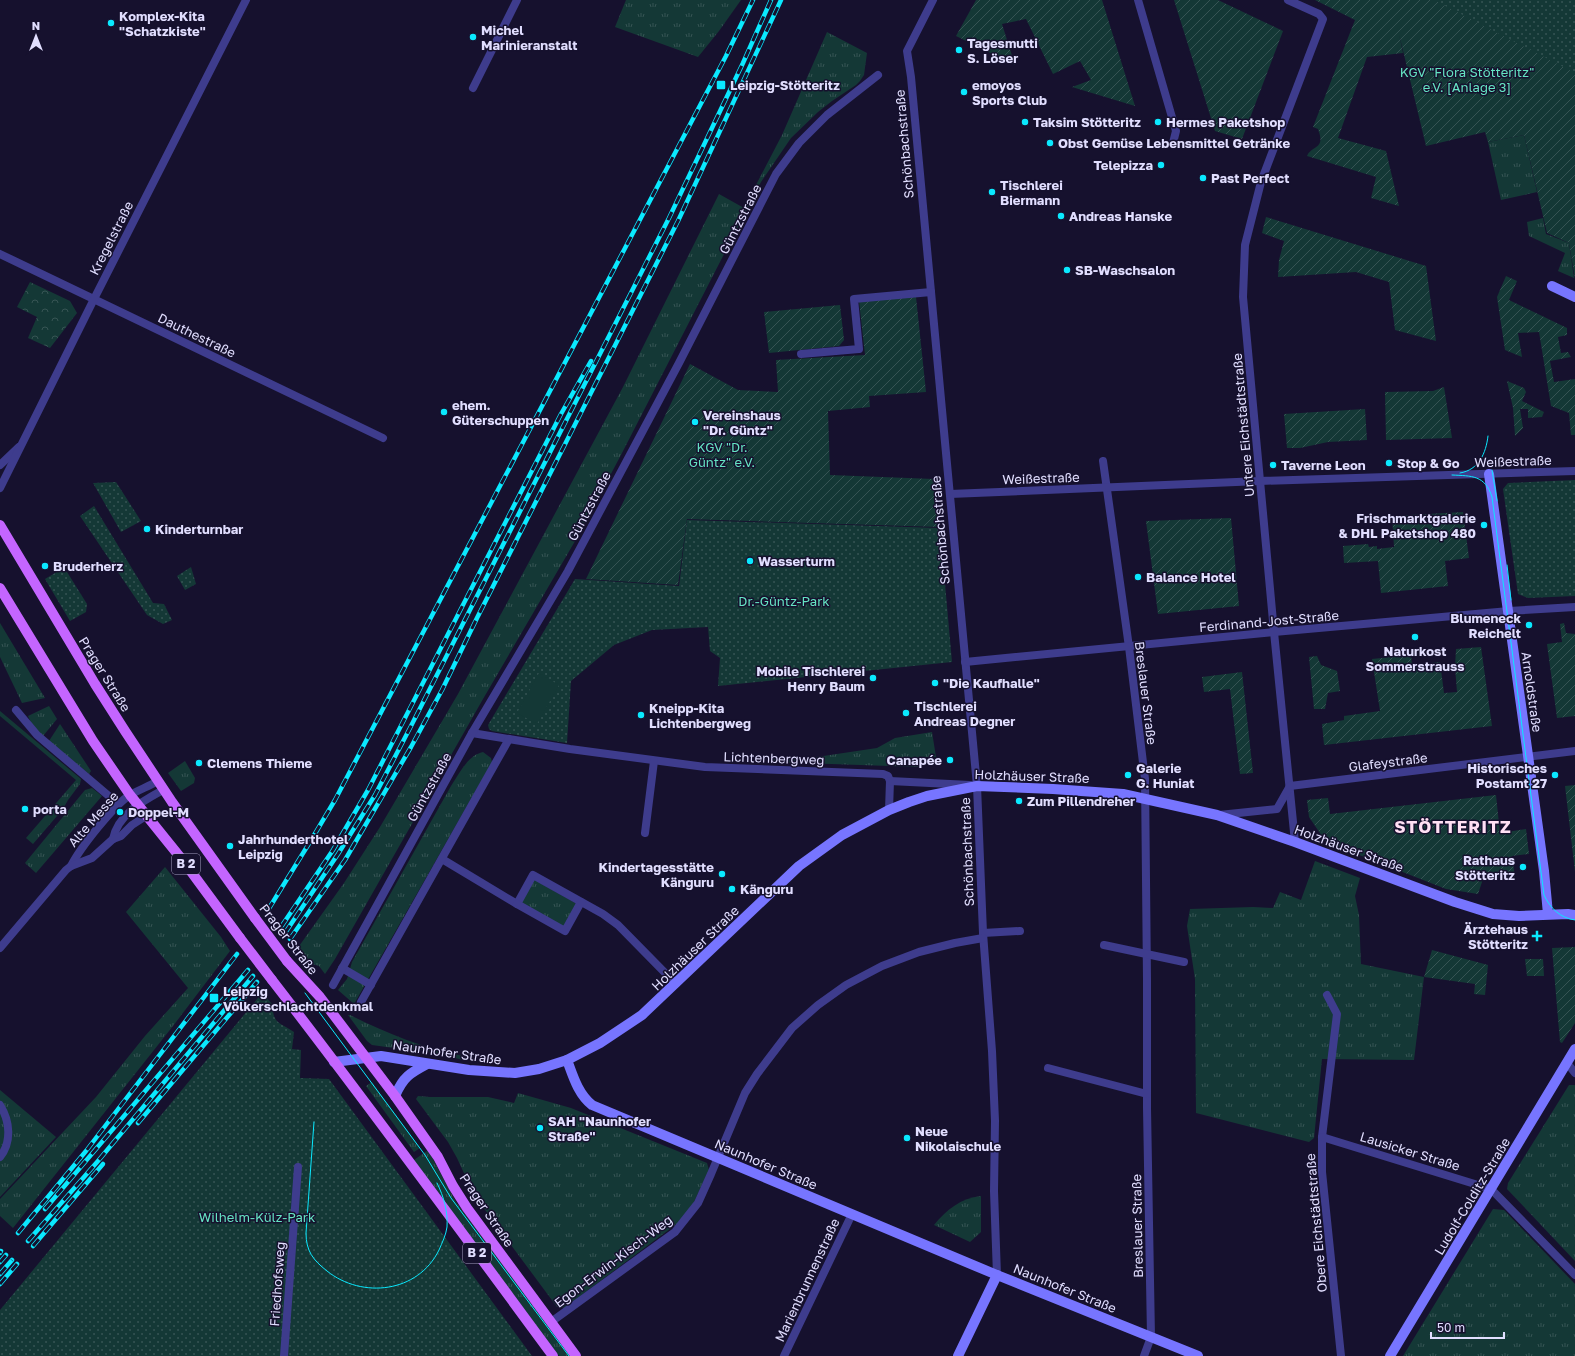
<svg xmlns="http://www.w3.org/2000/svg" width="1575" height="1356" viewBox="0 0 1575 1356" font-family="'Golos Text',sans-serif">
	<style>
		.grass { fill: url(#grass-tufts) }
		.forest { fill: url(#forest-crowns) }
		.park { fill: url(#park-dots) }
		.garden { fill: url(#garden-furrows) }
		.pitch { fill: #143836 }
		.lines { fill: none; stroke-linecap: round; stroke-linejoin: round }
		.street { stroke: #3e3c8d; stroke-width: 8 }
		.secondary { stroke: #7775ff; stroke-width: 10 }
		.primary { stroke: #c465ff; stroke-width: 10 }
		.tram { stroke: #0ae9ff; stroke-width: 1 }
		.rail-casing { stroke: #0ae9ff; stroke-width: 4.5 }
		.rail { stroke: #16112e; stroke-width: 3; stroke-dasharray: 9; stroke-linecap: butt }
		.primary-bridge { stroke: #c465ff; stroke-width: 10 }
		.poi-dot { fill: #0ae9ff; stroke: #16112e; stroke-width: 1.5 }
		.labels { text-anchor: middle; stroke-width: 3; stroke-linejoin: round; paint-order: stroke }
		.shield { fill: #16112e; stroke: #a4a0c0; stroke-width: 1 }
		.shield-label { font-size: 12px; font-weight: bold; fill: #e1deff }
		.poi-label { font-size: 13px; font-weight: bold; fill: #e1deff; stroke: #16112e; text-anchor: start }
		.park-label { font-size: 13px; fill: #65e4c3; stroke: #16112e }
		.street-label { font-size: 13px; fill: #e1deff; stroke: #16112e }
		.district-label { font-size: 17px; font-weight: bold; letter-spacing: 1px; fill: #ffe0f4; stroke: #16112e }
	</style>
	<defs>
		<pattern id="grass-tufts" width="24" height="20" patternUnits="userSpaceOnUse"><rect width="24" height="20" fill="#143836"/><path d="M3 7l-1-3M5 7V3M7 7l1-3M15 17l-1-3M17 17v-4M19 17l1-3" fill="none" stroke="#365454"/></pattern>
		<pattern id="forest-crowns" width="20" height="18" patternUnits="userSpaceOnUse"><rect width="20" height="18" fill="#143836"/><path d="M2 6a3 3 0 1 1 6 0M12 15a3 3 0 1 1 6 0" fill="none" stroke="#365454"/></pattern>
		<pattern id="park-dots" width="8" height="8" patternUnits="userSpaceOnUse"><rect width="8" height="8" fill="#143836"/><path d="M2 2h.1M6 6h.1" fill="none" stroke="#365454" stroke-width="1.8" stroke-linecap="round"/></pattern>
		<pattern id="garden-furrows" width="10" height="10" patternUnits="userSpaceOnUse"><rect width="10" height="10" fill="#143836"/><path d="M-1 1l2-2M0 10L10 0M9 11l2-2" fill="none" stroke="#365454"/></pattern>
	</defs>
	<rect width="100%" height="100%" fill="#16112e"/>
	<g class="grass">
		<polygon points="626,0 741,0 719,31 698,57 615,27"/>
		<polygon points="827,32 867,53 864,75 860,81 856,85 832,101 818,112 791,138 761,182 622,453 578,536 483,699 335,959 325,974 319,966 309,963 297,949 344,883 380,827 458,694 623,387 719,194 744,208 782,135"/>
		<polygon points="1524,135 1537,192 1501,200 1488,142"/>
		<polygon points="1543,218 1546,234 1569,243 1574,278 1558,271 1565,253 1529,236 1527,222"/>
		<polygon points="0,623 45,698 22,703 0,657"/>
		<polygon points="49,706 57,719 43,736 33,727 28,716"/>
		<polygon points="0,711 81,779 80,784 68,800 63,809 33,844 26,838 76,780 0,716"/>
		<polygon points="60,724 91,771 89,774 49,741"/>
		<polygon points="932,732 936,757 919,757 919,767 773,762 773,759 810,758 877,748 895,738"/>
		<path d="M 483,752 L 491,758 L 492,762 L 354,1004 L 338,990 L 347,979 L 352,962 L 451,786 C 459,774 468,755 483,752 Z"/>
		<polygon points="185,761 195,778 194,783 181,791 168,773"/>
		<polygon points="92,788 102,796 36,873 25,863 85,790"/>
		<polygon points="1315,861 1360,878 1355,896 1359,915 1361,964 1424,977 1414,1060 1322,1059 1314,1138 1309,1142 1196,1113 1195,979 1187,926 1190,909 1253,907 1273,908 1280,892 1301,900"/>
		<polygon points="165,867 221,937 230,951 173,1026 13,1228 0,1216 0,1199 96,1097 145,1036 188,988 126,912"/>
		<polygon points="533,879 577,904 564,928 521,903"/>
		<path d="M 348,1015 L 350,1015 C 386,1033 423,1048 463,1056 L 463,1060 L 424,1050 L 408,1050 L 372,1045 L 367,1041 Z"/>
		<polygon points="372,1082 420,1148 414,1152 366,1086"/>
		<polygon points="1569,1085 1575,1085 1575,1261 1507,1189 1508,1183"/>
		<polygon points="0,1090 56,1137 0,1197"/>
		<polygon points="518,1093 571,1108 707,1163 709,1170 693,1204 682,1220 564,1308 557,1307 474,1195 457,1158 448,1142 416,1099 418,1096 430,1097 488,1097 514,1103"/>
		<polygon points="428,1150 456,1202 571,1356 559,1356 414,1160"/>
		<path d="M 981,1196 L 981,1232 L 970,1242 L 934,1225 C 946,1210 961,1198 981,1196 Z"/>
		<polygon points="1493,1209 1504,1210 1575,1284 1575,1356 1403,1356"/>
	</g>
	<polygon class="forest" points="30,282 70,301 77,313 50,348 28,338 37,317 17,307"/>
	<g class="park">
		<polygon points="1430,0 1575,0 1575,74"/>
		<polygon points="1575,480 1575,596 1528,598 1518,594 1503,489 1508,483"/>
		<polygon points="116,482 141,521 121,532 93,483"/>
		<polygon points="94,506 153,603 164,604 172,620 163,624 147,615 80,516"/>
		<polygon points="687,520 940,528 952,662 718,686 720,658 710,651 708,627 652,630 614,645 571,681 567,743 492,731 489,729 488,725 575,579 679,586"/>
		<polygon points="191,567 196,584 185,590 177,576"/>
		<polygon points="60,570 67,572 87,604 86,612 70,621 45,579"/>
		<path d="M 262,993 L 273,1005 C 272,1024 281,1023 294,1032 L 292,1049 L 301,1050 L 300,1078 L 329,1079 L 532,1356 L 0,1356 L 0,1310 Z"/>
	</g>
	<g class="garden">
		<polygon points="976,0 1102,0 1135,106 1072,87 1091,80 1080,61 1053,74 1026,19 1002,24 1015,65 956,36"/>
		<polygon points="1174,0 1218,0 1283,31 1242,139 1215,131"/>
		<path d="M 1315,0 L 1434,0 L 1575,73 L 1575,279 L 1569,243 L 1547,233 L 1524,135 L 1488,142 L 1485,132 L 1426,146 L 1399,34 L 1403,53 L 1367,57 L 1338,138 L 1386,151 L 1399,206 L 1371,198 L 1376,177 L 1307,156 C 1312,145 1326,150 1318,129 L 1313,127 L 1355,20 Z"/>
		<polygon points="1266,217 1426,266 1436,341 1395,330 1389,282 1356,272 1278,277 1279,260 1284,241 1262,233"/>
		<polygon points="1506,276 1517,281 1509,300 1567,328 1567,335 1558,337 1561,353 1568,352 1571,357 1550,361 1554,382 1575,379 1575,435 1571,435 1569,413 1551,406 1539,332 1518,333 1522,357 1505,350 1497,297"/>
		<polygon points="916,297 926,392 869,396 870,407 828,411 830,475 934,479 939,527 687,519 678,585 586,579 690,364 738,390 778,392 776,360 865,355 859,301"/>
		<polygon points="840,305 844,340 839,346 769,353 764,312"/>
		<polygon points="1507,381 1524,388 1526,392 1522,401 1544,412 1542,417 1528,418 1528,409 1520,409 1523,428 1515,436 1513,408"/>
		<polygon points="1444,387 1452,438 1386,440 1385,392 1433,391"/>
		<polygon points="1365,409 1367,440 1328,442 1300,448 1287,448 1284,414"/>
		<polygon points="1463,512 1469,558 1445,561 1448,586 1381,593 1378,561 1344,563 1343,546 1368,544 1369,547 1377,546 1377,549 1394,547 1392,516"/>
		<polygon points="1231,518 1239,606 1158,614 1146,521"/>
		<polygon points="1564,623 1566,633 1575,634 1575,716 1557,718 1547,644 1562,642 1560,624"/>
		<polygon points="1481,647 1492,726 1324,745 1322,724 1344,720 1344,716 1380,711 1372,659 1411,655 1412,665 1440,662 1444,693 1457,692 1455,667 1456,649"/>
		<polygon points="1317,656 1321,665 1337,671 1340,691 1328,693 1325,709 1314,709 1309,657"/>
		<polygon points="1242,672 1253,773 1240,774 1230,689 1204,692 1202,677"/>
		<polygon points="1575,785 1575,872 1565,786"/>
		<polygon points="1496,795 1500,833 1526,829 1529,854 1512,856 1515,877 1502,879 1485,873 1478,894 1446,889 1326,842 1309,817 1307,800 1328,798 1330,814"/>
		<polygon points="1575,947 1575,1023 1562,1043 1560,1042 1552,948"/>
		<polygon points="1432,950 1488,965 1485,995 1474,994 1475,984 1424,977"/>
		<polygon points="1525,959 1543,959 1544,976 1527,976"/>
	</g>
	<polygon class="pitch" points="539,673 559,685 537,724 517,713"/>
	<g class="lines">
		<g class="street">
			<polyline points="933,0 907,51 911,77 977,786 983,933 992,1051 995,1121 994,1191 997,1275"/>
			<polyline points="1138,0 1176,131 1173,143"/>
			<polyline points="1288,0 1319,14 1323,19 1261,182 1245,245 1243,297 1274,632 1295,842"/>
			<polyline points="473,88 517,0"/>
			<polyline points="0,254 383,438"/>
			<polyline points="801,354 859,349 854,299 931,292"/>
			<polyline points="1103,461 1129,647 1145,779 1147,980 1147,1108 1151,1337 1144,1356"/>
			<polyline points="0,465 19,447"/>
			<polyline points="0,488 94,299 246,0"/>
			<polyline points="950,494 1260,481 1575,471"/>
			<polyline points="965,662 1274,632 1509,611 1575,607"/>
			<polyline points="16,710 37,735 110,797"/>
			<polyline points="472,733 570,749 705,767 883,774 888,776 890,781 889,810"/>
			<polyline points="890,781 970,785"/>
			<polyline points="1219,815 1277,809 1290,786 1575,751"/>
			<polyline points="645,833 654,761"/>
			<path d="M 113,839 C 118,814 143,801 163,790"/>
			<polyline points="442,859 517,904 533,875 603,914 618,925 676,984"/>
			<path d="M 71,866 C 80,848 114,805 130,795 C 139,790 149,786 158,781"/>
			<polyline points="517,904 565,931 581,902"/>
			<polyline points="983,933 1020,931"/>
			<polyline points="1104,945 1184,962"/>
			<polyline points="0,948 66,870 71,866 92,858 113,839 121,836 132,825 146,816"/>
			<polyline points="342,968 371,985"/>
			<polyline points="333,985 472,733 568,571 679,363 776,174 799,143 827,115 878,75"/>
			<polyline points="1327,995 1337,1014 1322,1137 1322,1172 1341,1356"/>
			<polyline points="361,1002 509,739"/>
			<polyline points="1567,1063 1575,1073"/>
			<polyline points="1048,1068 1147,1094"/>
			<path d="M 0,1105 C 10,1121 12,1142 0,1157"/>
			<polyline points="1322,1137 1491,1189 1575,1275"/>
			<polyline points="551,1322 675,1232 698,1203 711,1174 745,1093 757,1074 792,1028 818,1005 846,985 882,966 919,952 955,943 983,938"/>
			<polyline points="284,1356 298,1167"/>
			<polyline points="784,1356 852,1214"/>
		</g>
		<g class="secondary">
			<polyline points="1552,286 1575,297"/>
			<polyline points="1489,474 1544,871 1548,914"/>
			<path d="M 567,1060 C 573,1076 578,1094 592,1105 L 997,1275 L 1198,1356"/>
			<polyline points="334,1062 381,1056 469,1070 515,1073 539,1069 567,1060 600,1043 642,1015 799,866 842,835 889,810 909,802 927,796 977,786 1053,789 1123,794 1217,815 1295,842 1455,902 1493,914 1519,916 1568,914 1575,915"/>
			<path d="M 395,1096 C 403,1077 410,1073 427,1064"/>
			<polyline points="958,1356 997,1275"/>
			<polyline points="1390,1356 1575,1049"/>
		</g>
		<g class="primary">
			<polyline points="0,525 95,684 125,731 172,802 255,918"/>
			<polyline points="0,588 93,741 130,795 184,862 240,938"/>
			<polyline points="287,961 320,997 395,1096 438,1157 453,1186 467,1208 576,1356"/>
			<path d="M 272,980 C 368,1104 460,1230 553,1356"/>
		</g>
		<g class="tram">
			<polyline points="1492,470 1497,501"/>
			<path d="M 1460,473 C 1479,470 1486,453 1488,436"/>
			<path d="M 1452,475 C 1472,476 1485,475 1492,497 L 1544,895 C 1550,908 1560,918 1575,920"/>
			<polyline points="1507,565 1511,600"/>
			<polyline points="305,993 425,1155 451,1198 569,1356"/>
			<path d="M 314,1122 L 306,1233 C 306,1251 313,1260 327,1271 C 362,1299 418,1293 439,1250 C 442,1243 446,1235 447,1227 C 448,1212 444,1197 437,1183"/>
		</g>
		<defs>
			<g id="rail">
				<polyline points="268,910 313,837 335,800 726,56 753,0"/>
				<polyline points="281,927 333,850 368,790 561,414 591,361"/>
				<polyline points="285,933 338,854 375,795 410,728 669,218 743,63 771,0"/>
				<polyline points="290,939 345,860 411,747 442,690 477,618 678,221 781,0"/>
				<polyline points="138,1123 257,982"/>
				<polyline points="45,1209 248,970"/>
				<polyline points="18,1233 86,1151 237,954"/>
				<polyline points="28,1241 98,1161 253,976"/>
				<polyline points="33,1246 103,1164"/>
				<polyline points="0,1253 1,1251"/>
				<polyline points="0,1262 6,1255"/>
				<polyline points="0,1274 12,1260"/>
				<polyline points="0,1284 17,1264"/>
			</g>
		</defs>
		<use href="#rail" class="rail-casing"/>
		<use href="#rail" class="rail"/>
		<g class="primary-bridge">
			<polyline points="255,918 287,961"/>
			<polyline points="240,938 272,980"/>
		</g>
	</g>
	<g class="poi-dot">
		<circle cx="111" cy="23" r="4"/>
		<circle cx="473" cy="37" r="4"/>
		<circle cx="959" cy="50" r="4"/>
		<rect x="716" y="80" width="10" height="10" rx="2"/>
		<circle cx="964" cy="92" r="4"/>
		<circle cx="1025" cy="122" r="4"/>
		<circle cx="1158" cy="122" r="4"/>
		<circle cx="1050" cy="143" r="4"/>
		<circle cx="1161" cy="165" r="4"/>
		<circle cx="1203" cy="178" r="4"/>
		<circle cx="992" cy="192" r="4"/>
		<circle cx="1061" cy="216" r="4"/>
		<circle cx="1067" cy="270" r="4"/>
		<circle cx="444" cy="412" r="4"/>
		<circle cx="695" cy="422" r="4"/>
		<circle cx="1389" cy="463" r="4"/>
		<circle cx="1273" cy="465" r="4"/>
		<circle cx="1484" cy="525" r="4"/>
		<circle cx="147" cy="529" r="4"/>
		<circle cx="750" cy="561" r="4"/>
		<circle cx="45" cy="566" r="4"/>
		<circle cx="1138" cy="577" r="4"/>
		<circle cx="1529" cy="625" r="4"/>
		<circle cx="1415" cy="637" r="4"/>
		<circle cx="873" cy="678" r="4"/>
		<circle cx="935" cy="683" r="4"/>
		<circle cx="906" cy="713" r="4"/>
		<circle cx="641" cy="715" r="4"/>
		<circle cx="950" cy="760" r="4"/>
		<circle cx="199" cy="763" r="4"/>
		<circle cx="1128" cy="775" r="4"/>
		<circle cx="1555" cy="775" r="4"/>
		<circle cx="1019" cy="801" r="4"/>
		<circle cx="25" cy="809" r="4"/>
		<circle cx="120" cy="812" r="4"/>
		<circle cx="230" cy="846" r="4"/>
		<circle cx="1523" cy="867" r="4"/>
		<circle cx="722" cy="874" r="4"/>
		<circle cx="732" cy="889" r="4"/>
		<path d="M1535 930h4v4h4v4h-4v4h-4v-4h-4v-4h4z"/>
		<rect x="209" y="993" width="10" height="10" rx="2"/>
		<circle cx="540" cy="1128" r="4"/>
		<circle cx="907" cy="1138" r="4"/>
	</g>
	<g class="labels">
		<g class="shield">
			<rect x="172" y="854" width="28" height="20" rx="3"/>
			<rect x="463" y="1243" width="28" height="20" rx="3"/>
		</g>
		<g class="shield-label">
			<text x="186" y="868">B 2</text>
			<text x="477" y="1257">B 2</text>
		</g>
		<g class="poi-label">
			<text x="119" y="21">Komplex-Kita<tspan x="119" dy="15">"Schatzkiste"</tspan></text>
			<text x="481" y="35">Michel<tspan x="481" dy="15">Marinieranstalt</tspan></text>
			<text x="967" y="48">Tagesmutti<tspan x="967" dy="15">S. Löser</tspan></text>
			<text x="730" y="90">Leipzig-Stötteritz</text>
			<text x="972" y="90">emoyos<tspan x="972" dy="15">Sports Club</tspan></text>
			<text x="1033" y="127">Taksim Stötteritz</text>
			<text x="1166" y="127">Hermes Paketshop</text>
			<text x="1058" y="148">Obst Gemüse Lebensmittel Getränke</text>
			<text x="1153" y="170" text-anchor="end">Telepizza</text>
			<text x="1211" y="183">Past Perfect</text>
			<text x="1000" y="190">Tischlerei<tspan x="1000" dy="15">Biermann</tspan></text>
			<text x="1069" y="221">Andreas Hanske</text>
			<text x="1075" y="275">SB-Waschsalon</text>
			<text x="452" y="410">ehem.<tspan x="452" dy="15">Güterschuppen</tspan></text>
			<text x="703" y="420">Vereinshaus<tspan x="703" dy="15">"Dr. Güntz"</tspan></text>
			<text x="1397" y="468">Stop &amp; Go</text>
			<text x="1281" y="470">Taverne Leon</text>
			<text x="1476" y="523" text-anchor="end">Frischmarktgalerie<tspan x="1476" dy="15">&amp; DHL Paketshop 480</tspan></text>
			<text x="155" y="534">Kinderturnbar</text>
			<text x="758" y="566">Wasserturm</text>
			<text x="53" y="571">Bruderherz</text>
			<text x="1146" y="582">Balance Hotel</text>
			<text x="1521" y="623" text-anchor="end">Blumeneck<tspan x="1521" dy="15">Reichelt</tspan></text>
			<text x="1415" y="656" text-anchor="middle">Naturkost<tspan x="1415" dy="15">Sommerstrauss</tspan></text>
			<text x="865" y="676" text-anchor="end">Mobile Tischlerei<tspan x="865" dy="15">Henry Baum</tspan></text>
			<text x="943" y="688">"Die Kaufhalle"</text>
			<text x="914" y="711">Tischlerei<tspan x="914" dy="15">Andreas Degner</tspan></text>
			<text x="649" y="713">Kneipp-Kita<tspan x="649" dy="15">Lichtenbergweg</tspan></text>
			<text x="942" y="765" text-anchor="end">Canapée</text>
			<text x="207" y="768">Clemens Thieme</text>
			<text x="1136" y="773">Galerie<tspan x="1136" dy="15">G. Huniat</tspan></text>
			<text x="1547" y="773" text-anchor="end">Historisches<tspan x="1547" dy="15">Postamt 27</tspan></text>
			<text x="1027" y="806">Zum Pillendreher</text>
			<text x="33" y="814">porta</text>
			<text x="128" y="817">Doppel-M</text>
			<text x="238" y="844">Jahrhunderthotel<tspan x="238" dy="15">Leipzig</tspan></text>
			<text x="1515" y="865" text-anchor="end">Rathaus<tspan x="1515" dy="15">Stötteritz</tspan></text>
			<text x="714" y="872" text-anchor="end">Kindertagesstätte<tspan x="714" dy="15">Känguru</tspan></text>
			<text x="740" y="894">Känguru</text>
			<text x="1528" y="934" text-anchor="end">Ärztehaus<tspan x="1528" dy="15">Stötteritz</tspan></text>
			<text x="223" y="996">Leipzig<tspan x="223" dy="15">Völkerschlachtdenkmal</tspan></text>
			<text x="548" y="1126">SAH "Naunhofer<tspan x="548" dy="15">Straße"</tspan></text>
			<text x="915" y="1136">Neue<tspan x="915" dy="15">Nikolaischule</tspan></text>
		</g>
		<g class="park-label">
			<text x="1467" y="77">KGV "Flora Stötteritz"<tspan x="1467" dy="15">e.V. [Anlage 3]</tspan></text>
			<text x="722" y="452">KGV "Dr.<tspan x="722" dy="15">Güntz" e.V.</tspan></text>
			<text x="784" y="606">Dr.-Güntz-Park</text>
			<text x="257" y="1222">Wilhelm-Külz-Park</text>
		</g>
		<g class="street-label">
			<text transform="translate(904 144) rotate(-95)" y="5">Schönbachstraße</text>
			<text transform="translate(740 219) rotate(-63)" y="5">Güntzstraße</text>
			<text transform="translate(111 238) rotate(-63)" y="5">Kregelstraße</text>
			<text transform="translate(197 335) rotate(26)" y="5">Dauthestraße</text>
			<text transform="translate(1243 425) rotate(-95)" y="5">Untere Eichstädtstraße</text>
			<text transform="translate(1513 461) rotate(-2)" y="5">Weißestraße</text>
			<text transform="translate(1041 478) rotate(-2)" y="5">Weißestraße</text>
			<text transform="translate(589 506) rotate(-62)" y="5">Güntzstraße</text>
			<text transform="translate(940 530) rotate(-95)" y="5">Schönbachstraße</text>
			<text transform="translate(1269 621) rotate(-5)" y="5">Ferdinand-Jost-Straße</text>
			<text transform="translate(105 674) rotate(58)" y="5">Prager Straße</text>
			<text transform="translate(1532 692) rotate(82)" y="5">Arnoldstraße</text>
			<text transform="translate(1146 693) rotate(83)" y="5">Breslauer Straße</text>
			<text transform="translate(774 758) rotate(2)" y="5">Lichtenbergweg</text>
			<text transform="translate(1388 762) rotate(-7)" y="5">Glafeystraße</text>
			<text transform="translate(1032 776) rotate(2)" y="5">Holzhäuser Straße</text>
			<text transform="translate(429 787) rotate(-61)" y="5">Güntzstraße</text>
			<text transform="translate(93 819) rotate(-49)" y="5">Alte Messe</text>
			<text transform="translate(1349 848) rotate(20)" y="5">Holzhäuser Straße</text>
			<text transform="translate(967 852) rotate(-92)" y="5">Schönbachstraße</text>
			<text transform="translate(289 939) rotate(52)" y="5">Prager Straße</text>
			<text transform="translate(695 948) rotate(-44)" y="5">Holzhäuser Straße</text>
			<text transform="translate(447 1052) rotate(8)" y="5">Naunhofer Straße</text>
			<text transform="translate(1410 1151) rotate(17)" y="5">Lausicker Straße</text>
			<text transform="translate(766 1164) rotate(23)" y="5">Naunhofer Straße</text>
			<text transform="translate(1472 1196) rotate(-59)" y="5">Ludolf-Colditz-Straße</text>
			<text transform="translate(487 1210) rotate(56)" y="5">Prager Straße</text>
			<text transform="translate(1316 1223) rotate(-95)" y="5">Obere Eichstädtstraße</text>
			<text transform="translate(1137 1226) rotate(-91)" y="5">Breslauer Straße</text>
			<text transform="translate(613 1261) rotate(-37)" y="5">Egon-Erwin-Kisch-Weg</text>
			<text transform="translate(807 1280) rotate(-65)" y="5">Marienbrunnenstraße</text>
			<text transform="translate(277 1284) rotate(-86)" y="5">Friedhofsweg</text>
			<text transform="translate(1065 1288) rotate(22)" y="5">Naunhofer Straße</text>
		</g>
		<g class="district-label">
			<text x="1453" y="833">STÖTTERITZ</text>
		</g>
	</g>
	<g transform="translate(36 36)" stroke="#16112e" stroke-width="3" paint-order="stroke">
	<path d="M0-3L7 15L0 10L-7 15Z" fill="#e1deff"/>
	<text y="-6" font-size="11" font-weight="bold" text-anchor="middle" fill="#e1deff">N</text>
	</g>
	<path d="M1431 1332v6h73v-6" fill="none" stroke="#e1deff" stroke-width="2"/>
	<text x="1437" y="1332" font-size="12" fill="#e1deff" stroke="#16112e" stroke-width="3" paint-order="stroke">50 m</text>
</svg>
